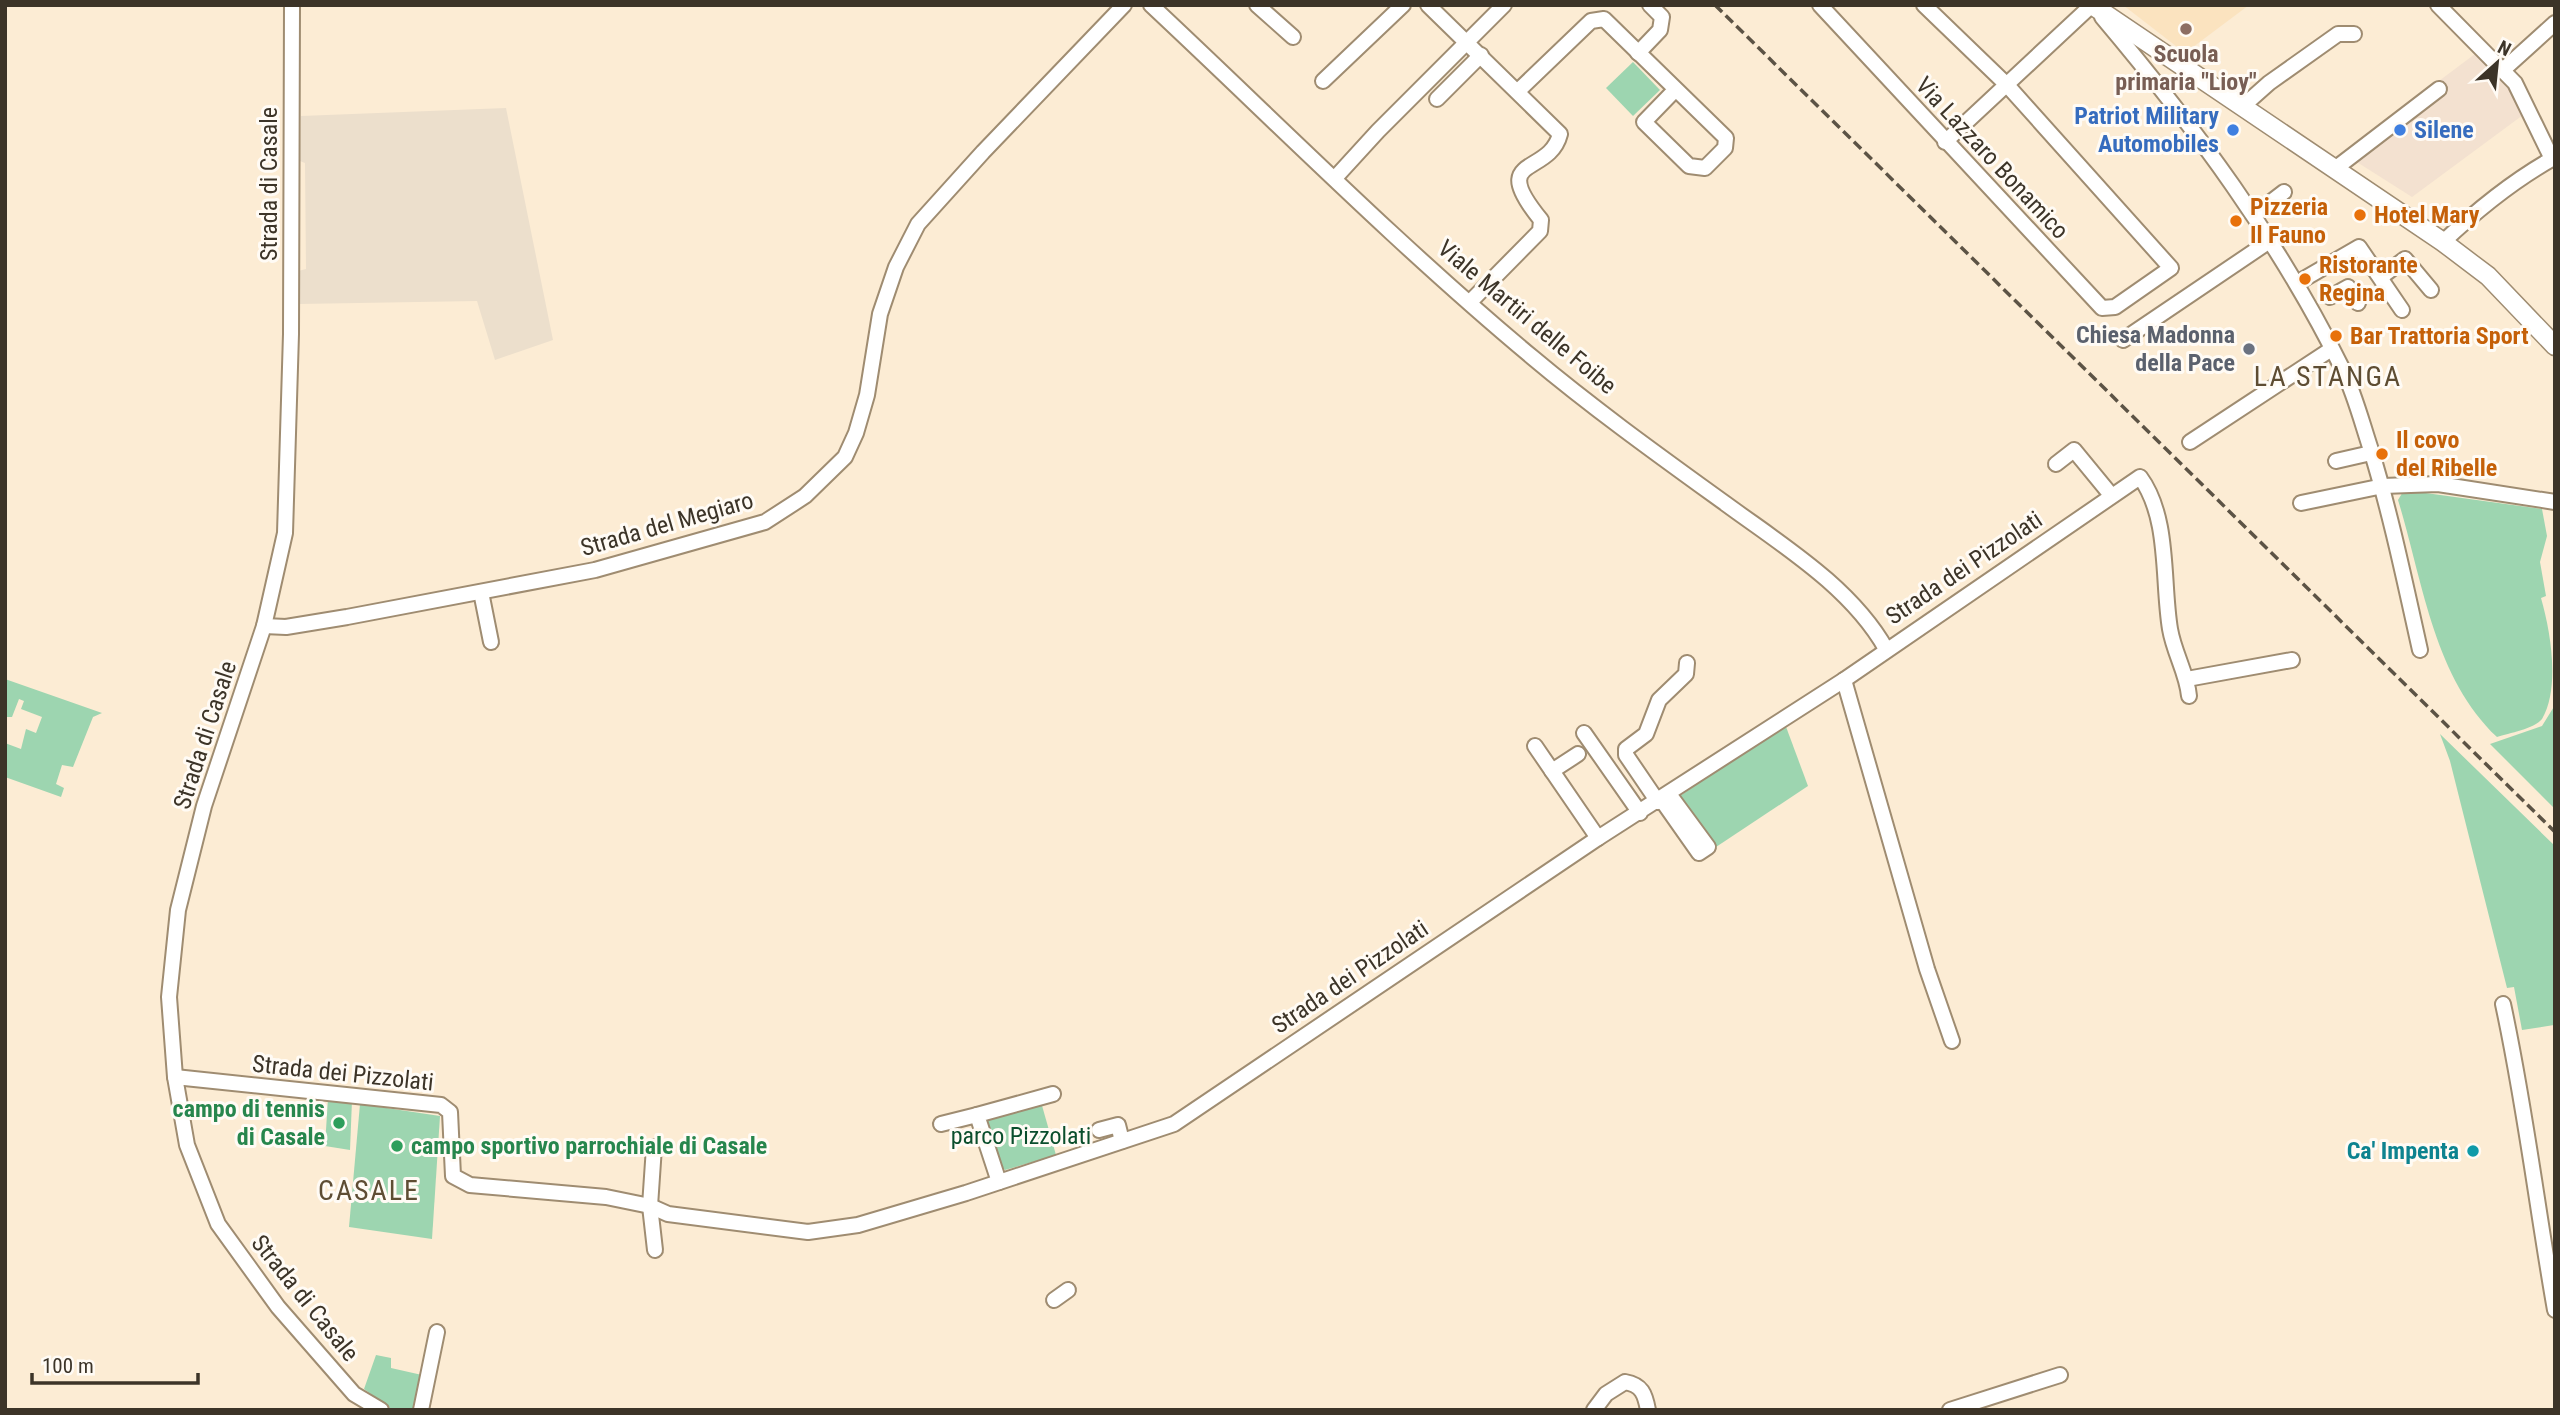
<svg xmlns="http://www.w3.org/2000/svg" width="2560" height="1415" viewBox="0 0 2560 1415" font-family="'Roboto Condensed',sans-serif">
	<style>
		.commercial { fill: #f3e1d0 }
		.industrial { fill: #ecdfcc }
		.built { fill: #fbe3bf }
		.green { fill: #9dd5b0 }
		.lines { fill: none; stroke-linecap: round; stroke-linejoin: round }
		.minor-casing { stroke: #9f8c71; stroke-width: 18 }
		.major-casing { stroke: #9f8c71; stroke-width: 21 }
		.minor { stroke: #fff; stroke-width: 14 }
		.major { stroke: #fff; stroke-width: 18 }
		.rail { stroke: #5c5345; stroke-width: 3.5; stroke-dasharray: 10 5; stroke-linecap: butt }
		.education-dot { fill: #8d6e63; stroke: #fffbf5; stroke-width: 2.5 }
		.shop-dot { fill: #3f7fe0; stroke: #fffbf5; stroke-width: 2.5 }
		.food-dot { fill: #e8710a; stroke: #fffbf5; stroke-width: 2.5 }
		.worship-dot { fill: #6b7280; stroke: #fffbf5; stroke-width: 2.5 }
		.leisure-dot { fill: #2e9e5b; stroke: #fffbf5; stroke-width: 2.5 }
		.culture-dot { fill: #0f9aa8; stroke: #fffbf5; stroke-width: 2.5 }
		.labels { text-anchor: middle; stroke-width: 6; stroke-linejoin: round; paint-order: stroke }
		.education-label { font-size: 24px; font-weight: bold; fill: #785e54; stroke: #fffbf5 }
		.shop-label { font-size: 24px; font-weight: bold; fill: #366cbe; stroke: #fffbf5; text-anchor: end }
		.street-label { font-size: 24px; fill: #3c3428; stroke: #fffbf5 }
		.food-label { font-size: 24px; font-weight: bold; fill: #c56008; stroke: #fffbf5; text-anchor: start }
		.worship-label { font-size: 24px; font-weight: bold; fill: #5b616d; stroke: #fffbf5; text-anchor: end }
		.leisure-label { font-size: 24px; font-weight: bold; fill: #27864d; stroke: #fffbf5; text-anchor: end }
		.park-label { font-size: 24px; fill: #0a4e2c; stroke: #fffbf5 }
		.culture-label { font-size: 24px; font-weight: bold; fill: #0d838f; stroke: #fffbf5; text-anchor: end }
		.quarter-label { font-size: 28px; letter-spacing: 2px; fill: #5e4d33; stroke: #fffbf5 }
	</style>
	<rect width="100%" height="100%" fill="#fcecd4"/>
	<polygon class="commercial" points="2475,54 2505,78 2527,112 2412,197 2349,157 2423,93"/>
	<polygon class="industrial" points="506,108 553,340 495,360 477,301 299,304 298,271 306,269 305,163 300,161 301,116"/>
	<polygon class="built" points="2123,5 2249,5 2185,53"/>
	<g class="green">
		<polygon points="1633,62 1660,90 1633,116 1606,88"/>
		<path d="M 2404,490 L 2542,509 L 2547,536 L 2540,562 L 2546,596 L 2541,598 C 2551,633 2560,688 2542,719 C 2534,729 2509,733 2497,737 C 2433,676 2423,581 2398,500 Z"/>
		<polygon points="5,679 102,713 93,717 73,767 62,765 56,784 64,788 61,797 5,777 5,743 21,749 26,729 36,733 42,717 21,709 24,701 19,699 12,717 5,717"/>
		<polygon points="2555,705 2555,809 2490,744 2542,726"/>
		<polygon points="1785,724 1808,786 1713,849 1677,798"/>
		<polygon points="2440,734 2555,846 2554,1025 2522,1030 2514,987 2507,988 2450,761"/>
		<polygon points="328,1098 352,1100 350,1150 325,1146"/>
		<polygon points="1041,1102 1056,1155 1005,1170 998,1161 986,1120 994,1114"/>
		<polygon points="360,1104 440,1116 432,1239 349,1227"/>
		<polygon points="376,1355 391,1358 391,1368 422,1375 415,1410 393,1410 364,1389"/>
	</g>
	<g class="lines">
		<defs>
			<g id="minor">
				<polyline points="292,5 291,334 285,533 264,626 204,806 178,910 169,997 175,1077 187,1145 218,1224 278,1307 354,1394 381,1410"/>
				<path d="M 1151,5 C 1277,123 1400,247 1532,357 C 1594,409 1661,457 1726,504 C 1782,545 1851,587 1886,649"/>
				<polyline points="1257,5 1293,37"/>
				<path d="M 1428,5 L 1560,134 C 1549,177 1487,154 1541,220 L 1540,231 L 1470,302"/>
				<polyline points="1820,5 2102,308 2115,307 2171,268 2007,85 1924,5"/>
				<polyline points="2438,5 2515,83 2552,159"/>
				<path d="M 2102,17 C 2194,126 2280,242 2343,370 C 2355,395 2362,423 2371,450 C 2391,515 2405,583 2420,650"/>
				<polyline points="1638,53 1660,30 1662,17 1650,5"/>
				<polyline points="2503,70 2555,23"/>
				<polyline points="1323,81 1403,5"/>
				<polyline points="1518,91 1591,21 1604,19 1726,138 1725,148 1705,168 1689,166 1644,122 1675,90"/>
				<polyline points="1437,99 1481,55"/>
				<polyline points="2242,107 2269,83 2338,34 2354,34"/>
				<polyline points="1945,142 2092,5"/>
				<polyline points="2336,168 2439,89"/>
				<polyline points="1335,178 1378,131 1504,5"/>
				<polyline points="2254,215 2284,192"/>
				<path d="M 2443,242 C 2477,210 2511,182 2552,159"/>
				<polyline points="2381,277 2405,259 2431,290"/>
				<polyline points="2297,283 2359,247 2402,310"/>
				<polyline points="2330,297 2348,287 2358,303"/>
				<polyline points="2123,340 2271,240"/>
				<polyline points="2190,442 2330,350"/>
				<polyline points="2336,461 2371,453"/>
				<polyline points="2056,464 2074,450 2111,495"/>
				<polyline points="2301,503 2383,486 2438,484 2555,502"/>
				<polyline points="481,592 491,642"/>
				<polyline points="264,626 286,627 347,617 595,570 765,522 805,496 845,457 856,433 867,395 880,314 896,267 918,224 983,152 1124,5"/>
				<polyline points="2187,679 2292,660"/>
				<polyline points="1844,680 1927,969 1952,1041"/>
				<polyline points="1584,733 1640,813"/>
				<polyline points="1535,746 1598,838"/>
				<polyline points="1552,771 1578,754"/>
				<polyline points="1661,799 1699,853 1708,847 1669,794"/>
				<polyline points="1658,802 1626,755 1626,749 1646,734 1659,700 1686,674 1687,663"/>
				<path d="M 2503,1004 C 2525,1105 2537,1208 2555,1310"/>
				<path d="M 175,1077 L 441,1105 L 450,1112 L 453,1176 L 470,1185 L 606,1197 L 650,1206 L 668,1214 L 808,1232 L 858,1225 L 966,1193 L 1174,1124 L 1598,838 L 1844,680 L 2140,477 C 2170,518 2162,581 2170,629 C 2174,653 2187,673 2189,696"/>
				<polyline points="941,1124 977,1115"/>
				<polyline points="1099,1130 1118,1125 1122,1141"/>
				<polyline points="654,1147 650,1206 655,1250"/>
				<polyline points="999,1182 977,1115 1053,1094"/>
				<polyline points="1054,1300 1068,1290"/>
				<polyline points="421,1410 437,1332"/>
				<path d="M 1594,1410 L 1606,1394 L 1625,1382 C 1642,1385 1645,1394 1648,1410"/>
				<polyline points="1950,1410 2060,1375"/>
			</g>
			<polyline id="major" points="2092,5 2443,242 2488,276 2555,346"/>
		</defs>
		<use href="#minor" class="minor-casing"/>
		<use href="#major" class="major-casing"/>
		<use href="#minor" class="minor"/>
		<use href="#major" class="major"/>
		<polyline class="rail" points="1715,5 2555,832"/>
	</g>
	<circle class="education-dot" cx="2186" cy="29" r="7"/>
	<g class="shop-dot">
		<circle cx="2233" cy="130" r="7"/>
		<circle cx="2400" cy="130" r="7"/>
	</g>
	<g class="food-dot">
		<circle cx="2360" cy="215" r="7"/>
		<circle cx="2236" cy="221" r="7"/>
		<circle cx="2305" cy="279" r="7"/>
		<circle cx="2336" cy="336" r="7"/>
		<circle cx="2382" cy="454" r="7"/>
	</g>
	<circle class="worship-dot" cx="2249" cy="349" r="7"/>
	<g class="leisure-dot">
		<circle cx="339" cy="1123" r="7"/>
		<circle cx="397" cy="1146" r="7"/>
	</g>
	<circle class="culture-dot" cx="2473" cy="1151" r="7"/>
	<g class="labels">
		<g class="education-label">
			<text x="2186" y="62">Scuola<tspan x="2186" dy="28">primaria "Lioy"</tspan></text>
		</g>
		<g class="shop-label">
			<text x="2219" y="124">Patriot Military<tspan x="2219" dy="28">Automobiles</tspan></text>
			<text x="2414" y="138" text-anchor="start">Silene</text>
		</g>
		<g class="street-label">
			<text transform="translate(1992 158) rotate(47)" y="8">Via Lazzaro Bonamico</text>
			<text transform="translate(269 184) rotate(-90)" y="8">Strada di Casale</text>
			<text transform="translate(1527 317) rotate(40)" y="8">Viale Martiri delle Foibe</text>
			<text transform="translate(667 524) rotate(-16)" y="8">Strada del Megiaro</text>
			<text transform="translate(1964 568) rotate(-34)" y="8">Strada dei Pizzolati</text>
			<text transform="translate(205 735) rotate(-72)" y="8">Strada di Casale</text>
			<text transform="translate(1350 977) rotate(-34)" y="8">Strada dei Pizzolati</text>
			<text transform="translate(343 1073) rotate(6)" y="8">Strada dei Pizzolati</text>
			<text transform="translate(305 1298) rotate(51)" y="8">Strada di Casale</text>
		</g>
		<g class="food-label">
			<text x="2250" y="215">Pizzeria<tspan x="2250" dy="28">Il Fauno</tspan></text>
			<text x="2374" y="223">Hotel Mary</text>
			<text x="2319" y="273">Ristorante<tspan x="2319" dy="28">Regina</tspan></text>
			<text x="2350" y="344">Bar Trattoria Sport</text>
			<text x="2396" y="448">Il covo<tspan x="2396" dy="28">del Ribelle</tspan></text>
		</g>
		<g class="worship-label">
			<text x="2235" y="343">Chiesa Madonna<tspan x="2235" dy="28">della Pace</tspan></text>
		</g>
		<g class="leisure-label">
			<text x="325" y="1117">campo di tennis<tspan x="325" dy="28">di Casale</tspan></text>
			<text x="411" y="1154" text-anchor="start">campo sportivo parrochiale di Casale</text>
		</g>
		<g class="park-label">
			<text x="1021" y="1144">parco Pizzolati</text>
		</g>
		<g class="culture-label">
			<text x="2459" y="1159">Ca' Impenta</text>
		</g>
		<g class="quarter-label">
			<text x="2328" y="386">LA STANGA</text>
			<text x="369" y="1200">CASALE</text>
		</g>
	</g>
	<rect width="2560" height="1415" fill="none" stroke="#3c3428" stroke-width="14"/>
	<g transform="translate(2497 63) rotate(27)" stroke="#fffbf5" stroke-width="5" paint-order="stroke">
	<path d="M0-5L12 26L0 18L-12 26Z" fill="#3c3428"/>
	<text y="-10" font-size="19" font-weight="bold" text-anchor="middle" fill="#3c3428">N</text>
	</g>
	<path d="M32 1373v10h166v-10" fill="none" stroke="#3c3428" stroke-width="3.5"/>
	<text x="42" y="1373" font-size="21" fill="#3c3428" stroke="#fffbf5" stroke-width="5" paint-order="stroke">100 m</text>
</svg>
